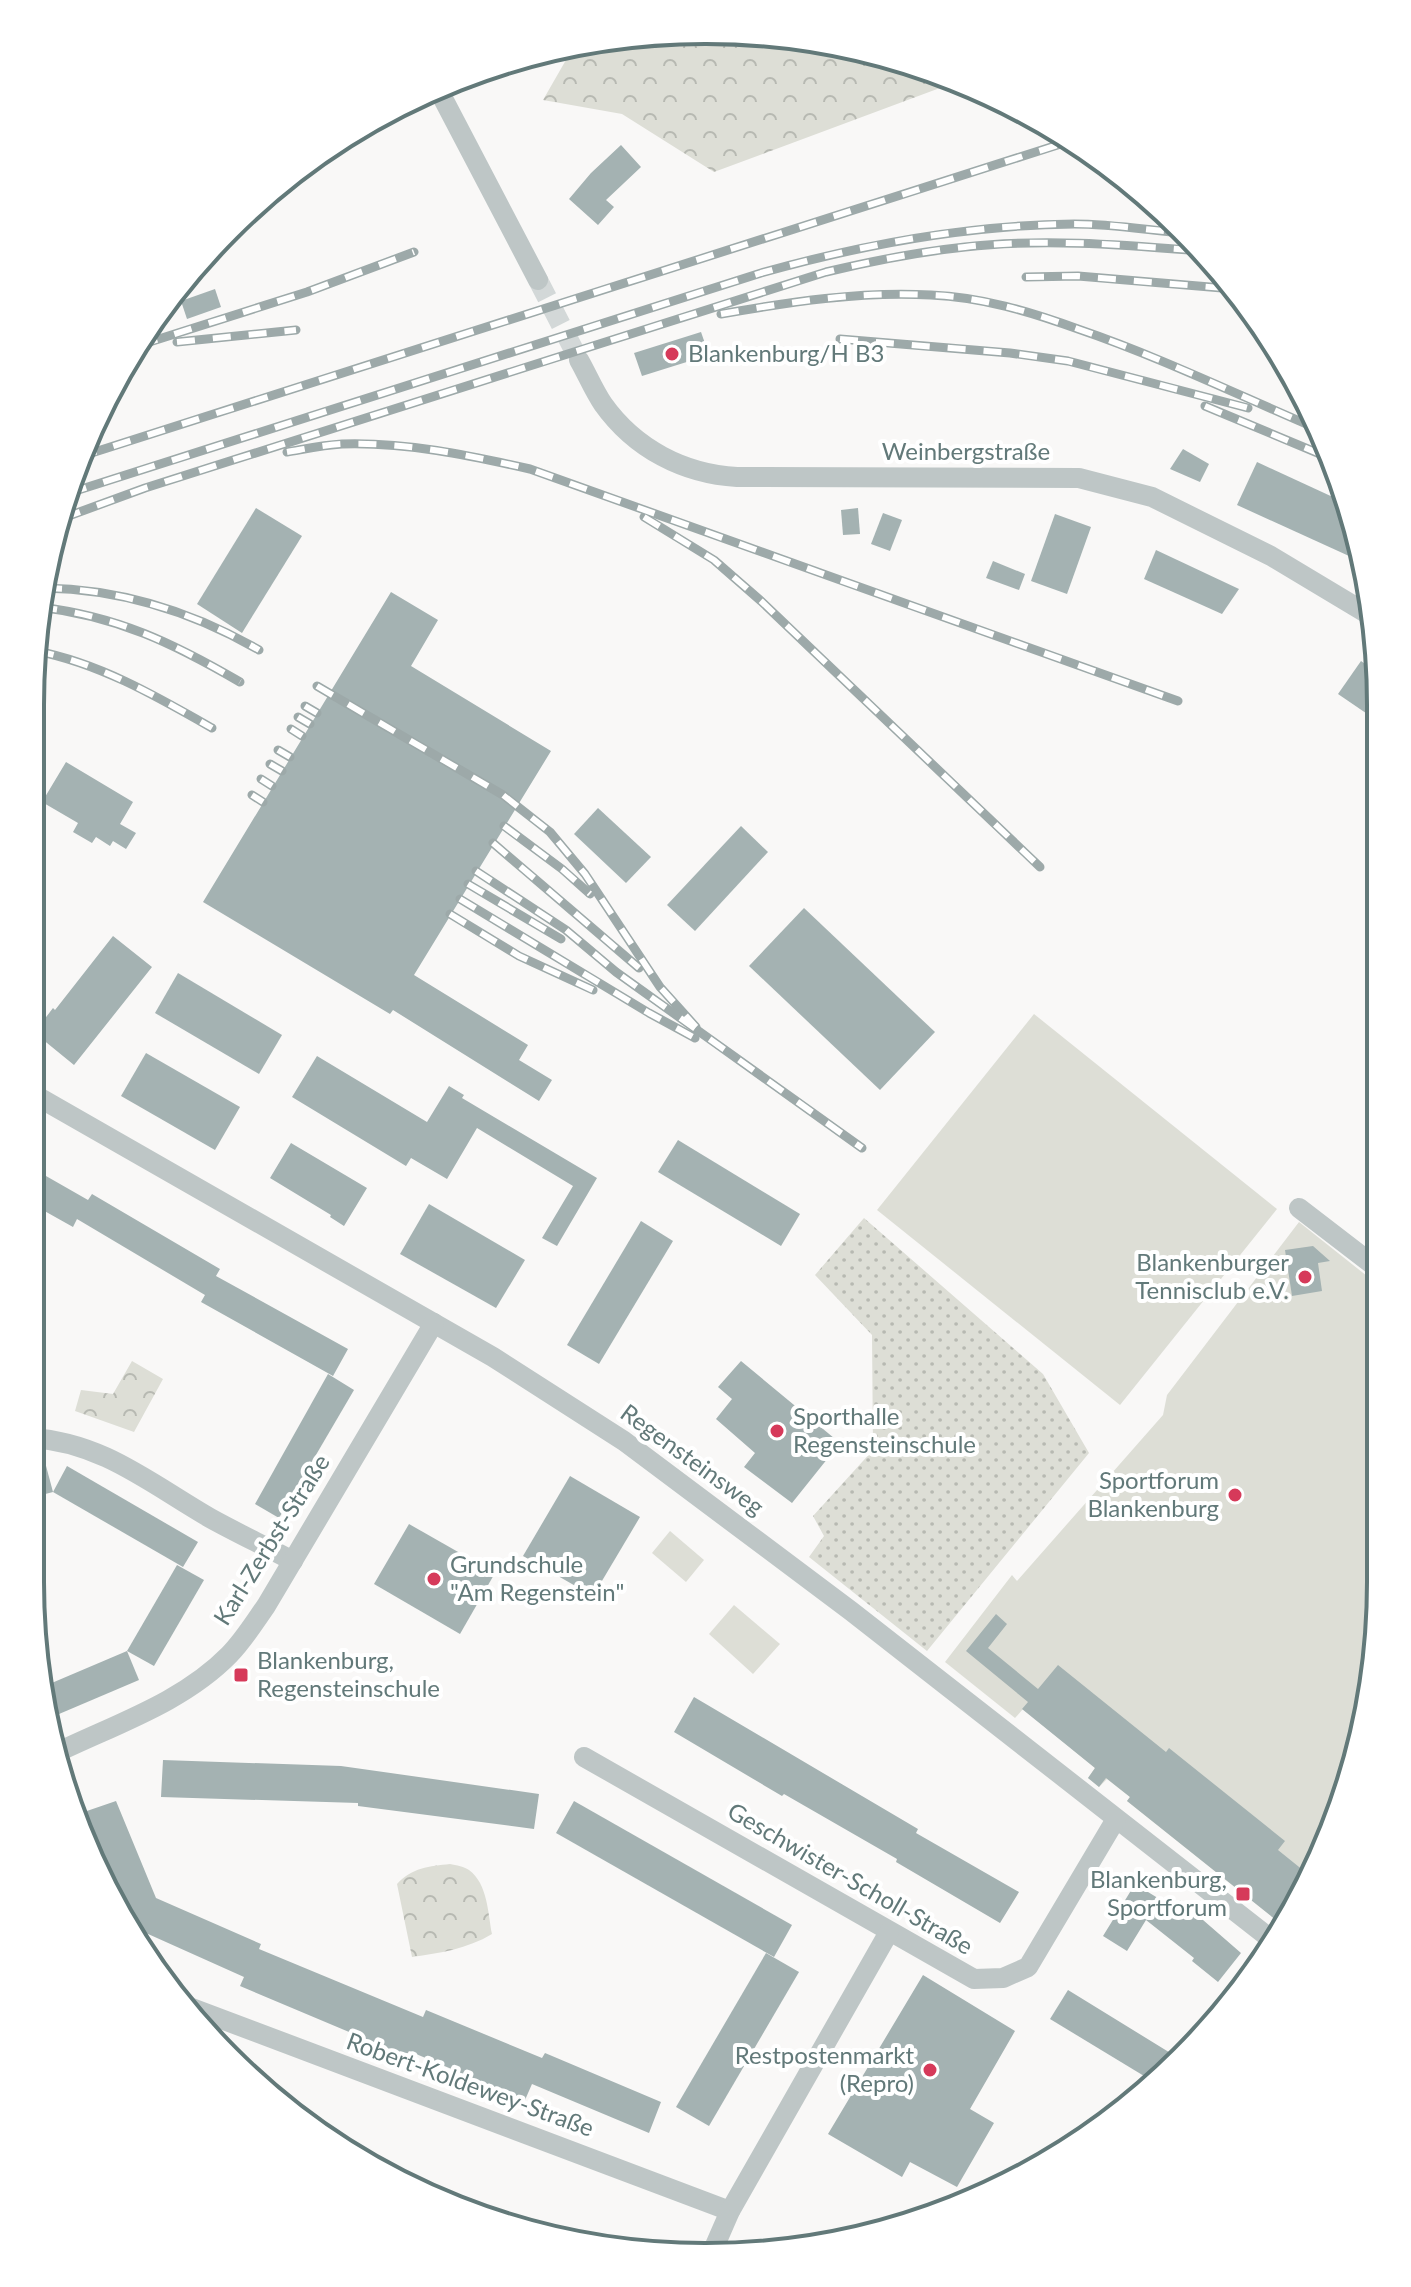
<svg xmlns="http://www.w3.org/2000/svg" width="1411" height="2287" viewBox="0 0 1411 2287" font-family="Lato,sans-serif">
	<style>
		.grass { fill: url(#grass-dots) }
		.forest { fill: url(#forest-crowns) }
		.pitch { fill: #ddded6 }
		.building { fill: #a4b2b2 }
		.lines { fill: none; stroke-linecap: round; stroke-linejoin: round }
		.street-tunnel { stroke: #d3d8d8; stroke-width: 20; stroke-dasharray: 20 10; stroke-linecap: butt }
		.street { stroke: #bec6c6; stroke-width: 20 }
		.rail-casing { stroke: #9da9a9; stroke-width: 9 }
		.rail { stroke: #fff; stroke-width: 6; stroke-dasharray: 18; stroke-linecap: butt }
		.poi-dot { fill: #d63a5a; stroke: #fff; stroke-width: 3 }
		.labels { text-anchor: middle; stroke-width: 8; stroke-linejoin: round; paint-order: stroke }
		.poi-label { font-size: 24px; fill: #627979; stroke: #fff; text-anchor: start }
		.street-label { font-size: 24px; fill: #627979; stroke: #fff }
		.rim { fill: none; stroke: #627979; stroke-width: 4 }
	</style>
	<defs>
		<pattern id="grass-dots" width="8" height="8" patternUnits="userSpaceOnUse" patternTransform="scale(2)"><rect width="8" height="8" fill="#ddded6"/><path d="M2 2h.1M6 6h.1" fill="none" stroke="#b7b9b2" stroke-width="1.8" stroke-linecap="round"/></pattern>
		<pattern id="forest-crowns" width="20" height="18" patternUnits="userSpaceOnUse" patternTransform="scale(2)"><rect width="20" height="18" fill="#ddded6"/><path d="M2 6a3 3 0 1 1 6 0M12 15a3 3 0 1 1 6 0" fill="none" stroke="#b7b9b2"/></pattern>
	</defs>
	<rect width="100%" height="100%" fill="#f9f8f7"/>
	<polygon class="grass" points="864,1218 1043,1374 1089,1453 927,1651 809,1557 824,1536 813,1516 873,1450 872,1335 815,1275"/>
	<g class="forest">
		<polygon points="750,31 881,53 956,82 714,172 622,114 543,100 574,46 618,36"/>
		<polygon points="132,1361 163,1379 134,1432 75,1411 81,1390 113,1394"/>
		<path d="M 450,1864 C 456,1865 465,1867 469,1870 C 488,1884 488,1914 492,1934 C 467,1949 440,1953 412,1957 L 397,1884 C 411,1868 430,1866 450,1864 Z"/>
	</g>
	<g class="pitch">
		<polygon points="1034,1014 1277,1209 1120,1405 877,1210"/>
		<polygon points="1299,1222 1377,1284 1375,1669 1330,1840 1281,1924 1127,1801 1130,1797 1107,1779 1099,1787 1088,1778 1095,1768 1023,1709 1015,1718 945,1662 1012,1575 1017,1581 1163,1415 1167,1395"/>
		<polygon points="670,1531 704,1560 686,1582 652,1553"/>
		<polygon points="734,1605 780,1644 753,1674 709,1634"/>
	</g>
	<g class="building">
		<polygon points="621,145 641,167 606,200 614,207 598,225 569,199 591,173"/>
		<polygon points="215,289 221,307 187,319 181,301"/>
		<polygon points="701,332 709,355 642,376 634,353"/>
		<polygon points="1183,449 1209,464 1200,482 1170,469"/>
		<polygon points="1257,462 1348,504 1360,561 1237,505"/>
		<polygon points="256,508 302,536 242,633 197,604"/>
		<polygon points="858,508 860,534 843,535 841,510"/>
		<polygon points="883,513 902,520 890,551 871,544"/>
		<polygon points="1055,514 1091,527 1067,594 1031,581"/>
		<polygon points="1156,550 1239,589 1222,614 1144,579"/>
		<polygon points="993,561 1025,574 1019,590 986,578"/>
		<polygon points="391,592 438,620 411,666 551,751 414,975 528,1045 519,1060 552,1080 539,1101 393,1010 390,1014 203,902"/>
		<polygon points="1361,661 1379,674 1379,722 1338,694"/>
		<polygon points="66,762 133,802 120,824 136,833 126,849 113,841 110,846 96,837 92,843 73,832 78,823 42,802"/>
		<polygon points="598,808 651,857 626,883 574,834"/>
		<polygon points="741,826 768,852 695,931 667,905"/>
		<polygon points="804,908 935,1032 880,1090 749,966"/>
		<polygon points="113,936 152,967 74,1065 36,1034 42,1026 40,1025 53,1008 55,1010"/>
		<polygon points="178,973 282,1035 259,1074 155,1013"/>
		<polygon points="146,1053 240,1107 215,1150 121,1096"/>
		<polygon points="317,1056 427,1122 449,1086 464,1095 462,1098 597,1178 557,1246 542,1238 573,1186 477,1128 447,1179 411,1158 406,1166 292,1097"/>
		<polygon points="678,1140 800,1214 781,1246 658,1172"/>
		<polygon points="291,1143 367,1188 344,1226 330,1217 331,1215 270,1178"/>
		<polygon points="32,1168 88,1200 92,1194 220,1269 216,1276 348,1349 333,1376 201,1302 205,1295 77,1219 73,1227 32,1204"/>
		<polygon points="429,1204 525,1260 496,1308 400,1254"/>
		<polygon points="641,1221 673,1241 599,1364 567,1345"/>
		<polygon points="1313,1246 1330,1261 1318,1263 1322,1291 1292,1296 1285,1250"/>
		<polygon points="741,1361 840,1443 792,1503 744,1467 755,1453 716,1419 732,1399 718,1387"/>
		<polygon points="328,1374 354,1390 279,1518 255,1504"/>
		<polygon points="45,1462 53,1492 30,1498 31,1466"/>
		<polygon points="67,1466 198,1542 183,1567 53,1492"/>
		<polygon points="570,1476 640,1517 593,1596 523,1556"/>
		<polygon points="409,1524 495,1573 460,1634 374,1584"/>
		<polygon points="177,1565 204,1580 154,1666 127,1651"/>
		<polygon points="996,1614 1007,1624 988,1648 1038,1689 1058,1665 1166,1752 1169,1748 1285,1841 1278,1850 1309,1875 1281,1924 1127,1801 1130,1797 1106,1778 1099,1787 1088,1778 1095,1768 1022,1709 1028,1702 966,1651"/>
		<polygon points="127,1651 139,1680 52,1717 47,1685"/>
		<polygon points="694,1697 918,1829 916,1833 1019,1892 1000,1923 896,1862 897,1859 784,1794 782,1796 674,1732"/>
		<polygon points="163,1760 341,1766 539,1794 534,1829 358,1806 358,1803 161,1797"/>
		<polygon points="116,1801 156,1898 261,1944 259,1949 423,2017 426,2010 542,2058 545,2053 661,2102 649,2133 532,2084 525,2100 409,2051 406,2056 240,1986 244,1977 128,1925 81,1813"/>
		<polygon points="574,1801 792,1925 774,1957 556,1833"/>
		<polygon points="1135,1884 1174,1908 1180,1900 1241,1953 1218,1982 1192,1961 1194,1958 1146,1920 1127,1951 1103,1936"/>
		<polygon points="766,1953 799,1972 709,2126 676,2107"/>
		<polygon points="923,1975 1015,2031 970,2109 994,2123 957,2187 910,2162 902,2177 828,2134"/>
		<polygon points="1068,1990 1172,2054 1165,2064 1149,2079 1050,2019"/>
	</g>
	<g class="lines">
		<polyline class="street-tunnel" points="538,280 579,360"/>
		<g class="street">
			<polyline points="438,89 538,280"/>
			<path d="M 579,360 C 587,374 594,391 603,404 C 635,449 684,474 737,477 L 1079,478 L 1152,497 L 1271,556 L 1371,616"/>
			<polyline points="33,1094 493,1357 624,1441 851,1611 1272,1940"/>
			<polyline points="1299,1208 1377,1268"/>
			<path d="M 31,1438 C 102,1442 151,1484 210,1518 C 237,1533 265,1546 293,1561"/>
			<path d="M 58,1752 C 116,1724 183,1702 229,1655 C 243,1641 254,1623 266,1606 L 434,1323"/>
			<polyline points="584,1757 974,1979 1003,1978 1028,1967 1116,1819"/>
			<polyline points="192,2008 730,2211"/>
			<polyline points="713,2250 730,2211 889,1932"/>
		</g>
		<defs>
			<g id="rail">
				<polyline points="1026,277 1078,276 1234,289"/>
				<path d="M 721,314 C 790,302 860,291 931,295 C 982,297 1031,312 1078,329 C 1160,357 1238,395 1318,429"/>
				<polyline points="840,339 1010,353 1068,361 1248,408"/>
				<polyline points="177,342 296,330"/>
				<polyline points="140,345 307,292 414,252"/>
				<polyline points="1205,406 1332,459"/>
				<path d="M 287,452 C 305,449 323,445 342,444 C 406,442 468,455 530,469 L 1178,701"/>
				<polyline points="79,457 1070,141"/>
				<path d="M 69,493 L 761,273 C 864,244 968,225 1074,224 C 1111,224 1148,230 1184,233"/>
				<polyline points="644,517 714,560 761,601 1040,867"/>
				<path d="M 63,518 L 145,488 L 826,272 C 872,261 918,252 965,247 C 1043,238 1125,245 1203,251"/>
				<path d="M 44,588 C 120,589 193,612 259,650"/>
				<path d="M 39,607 C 117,616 173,643 240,682"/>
				<path d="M 36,651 C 99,663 156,696 212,728"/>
				<polyline points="317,686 503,795 550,832 585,874 660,987 696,1027"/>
				<polyline points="305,706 317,713"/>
				<polyline points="298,717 310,724"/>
				<polyline points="291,729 302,736"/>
				<polyline points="278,750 290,757"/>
				<polyline points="270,764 282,771"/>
				<polyline points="261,779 272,786"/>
				<polyline points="252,795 263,802"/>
				<polyline points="504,826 562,869 590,894"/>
				<polyline points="493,843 639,968"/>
				<polyline points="476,871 566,930 616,972 862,1148"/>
				<polyline points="468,884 561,939"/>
				<polyline points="460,899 649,1013 695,1038"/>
				<polyline points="450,914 519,956 593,990"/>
			</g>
		</defs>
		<use href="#rail" class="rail-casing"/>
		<use href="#rail" class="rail"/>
	</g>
	<g class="poi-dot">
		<circle cx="672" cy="354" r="8"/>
		<circle cx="1305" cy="1277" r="8"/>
		<circle cx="777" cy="1431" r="8"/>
		<circle cx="1235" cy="1495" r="8"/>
		<circle cx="434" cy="1579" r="8"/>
		<rect x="233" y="1667" width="16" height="16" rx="4"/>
		<rect x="1235" y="1886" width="16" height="16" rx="4"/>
		<circle cx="930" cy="2070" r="8"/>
	</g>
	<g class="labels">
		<g class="poi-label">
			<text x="688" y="362">Blankenburg/H B3</text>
			<text x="1289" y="1271" text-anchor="end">Blankenburger<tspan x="1289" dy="28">Tennisclub e.V.</tspan></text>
			<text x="793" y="1425">Sporthalle<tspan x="793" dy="28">Regensteinschule</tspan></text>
			<text x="1219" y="1489" text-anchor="end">Sportforum<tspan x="1219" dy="28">Blankenburg</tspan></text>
			<text x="450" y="1573">Grundschule<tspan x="450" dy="28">"Am Regenstein"</tspan></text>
			<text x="257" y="1669">Blankenburg,<tspan x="257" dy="28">Regensteinschule</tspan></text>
			<text x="1227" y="1888" text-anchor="end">Blankenburg,<tspan x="1227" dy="28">Sportforum</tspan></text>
			<text x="914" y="2064" text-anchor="end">Restpostenmarkt<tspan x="914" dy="28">(Repro)</tspan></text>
		</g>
		<g class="street-label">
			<text x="966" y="460">Weinbergstraße</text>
			<text transform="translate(692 1460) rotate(36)" y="8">Regensteinsweg</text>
			<text transform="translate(272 1540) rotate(-58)" y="8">Karl-Zerbst-Straße</text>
			<text transform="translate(850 1879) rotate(30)" y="8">Geschwister-Scholl-Straße</text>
			<text transform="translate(470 2085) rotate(20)" y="8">Robert-Koldewey-Straße</text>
		</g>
	</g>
	<path d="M0 0H1411V2287H0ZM705 44H706A661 661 0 0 1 1367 705V1582A661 661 0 0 1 706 2243H705A661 661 0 0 1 44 1582V705A661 661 0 0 1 705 44Z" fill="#fff" fill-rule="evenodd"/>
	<path class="rim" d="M705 44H706A661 661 0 0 1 1367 705V1582A661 661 0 0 1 706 2243H705A661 661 0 0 1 44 1582V705A661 661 0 0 1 705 44Z"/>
</svg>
